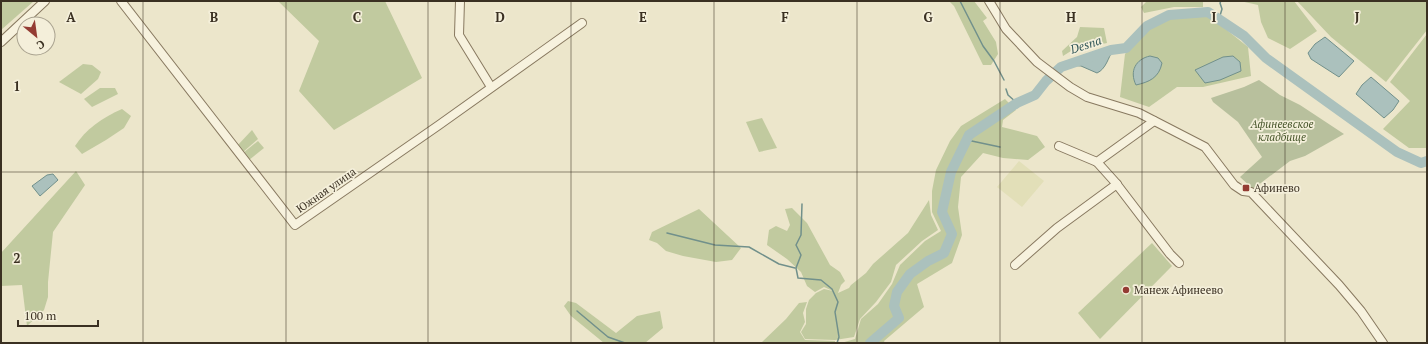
<svg xmlns="http://www.w3.org/2000/svg" width="1428" height="344" viewBox="0 0 1428 344" font-family="'PT Serif',serif">
	<style>
		.farmland { fill: #e2dfb8 }
		.green { fill: #c1ca9f }
		.cemetery { fill: #b8c09d }
		.water { fill: #abc1bd; stroke: #71908b }
		.lines { fill: none; stroke-linecap: round; stroke-linejoin: round }
		.stream { stroke: #71908b; stroke-width: 1.5 }
		.river { stroke: #abc1bd; stroke-width: 10 }
		.minor-casing { stroke: #887960; stroke-width: 10 }
		.minor { stroke: #f7f2de; stroke-width: 8 }
		.grid { fill: none; stroke: #3a3022; stroke-width: 1; stroke-opacity: 0.55 }
		.poi-dot { fill: #943c33; stroke: #f4efda; stroke-width: 1.5 }
		.labels { text-anchor: middle; stroke-width: 3.5; stroke-linejoin: round; paint-order: stroke }
		.park-label { font-size: 11px; font-style: italic; fill: #46552a; stroke: #f4efda }
		.poi-label { font-size: 11px; fill: #3a3022; stroke: #f4efda; text-anchor: start }
		.street-label { font-size: 11px; fill: #3a3022; stroke: #f4efda }
		.water-label { font-size: 12px; font-style: italic; fill: #325759; stroke: #f4efda }
		.grid-label { font-size: 13px; text-anchor: middle; font-weight: bold; fill: #3a3022; stroke: #f4efda; stroke-width: 3.5; stroke-linejoin: round; paint-order: stroke }
	</style>
	<rect width="100%" height="100%" fill="#ece6cb"/>
	<polygon class="farmland" points="1019,161 1044,181 1022,207 997,187"/>
	<g class="green">
		<polygon points="1,1 34,1 1,30"/>
		<polygon points="278,1 385,1 422,78 334,130 299,91 319,41"/>
		<polygon points="949,1 974,1 987,18 983,21 996,42 998,54 991,65 983,65 954,6"/>
		<polygon points="1151,1 1203,1 1203,7 1174,7 1144,13 1141,7 1146,2"/>
		<polygon points="1240,1 1294,1 1317,31 1290,49 1268,38 1261,22 1258,5"/>
		<polygon points="1297,1 1427,1 1427,30 1386,82 1331,37"/>
		<polygon points="1208,15 1248,47 1251,76 1203,87 1177,87 1149,107 1120,97 1125,54 1149,27 1170,17"/>
		<polygon points="1080,27 1104,28 1107,43 1097,45 1082,44 1063,56 1062,51 1077,37"/>
		<polygon points="1427,34 1427,148 1409,148 1383,129 1410,101 1390,82"/>
		<polygon points="83,64 92,65 101,72 98,79 81,94 59,82"/>
		<polygon points="100,88 115,88 118,94 92,107 84,99"/>
		<polygon points="1005,99 1016,110 1003,120 1002,127 1037,136 1045,147 1028,160 1003,158 983,153 961,177 958,207 962,235 952,263 917,284 924,307 884,341 885,343 841,343 855,339 861,319 878,304 892,284 900,265 925,241 941,231 932,212 932,191 936,170 950,141 961,126"/>
		<path d="M 122,109 L 131,116 L 124,128 L 106,140 L 82,154 L 75,146 C 85,130 103,117 122,109 Z"/>
		<polygon points="762,118 777,148 759,152 746,122"/>
		<polygon points="252,130 258,139 242,153 237,146"/>
		<polygon points="258,141 264,148 249,160 243,153"/>
		<polygon points="76,171 85,185 53,232 48,282 48,297 44,310 27,326 22,285 1,286 1,253"/>
		<polygon points="929,200 931,215 938,230 922,241 896,265 891,282 876,302 860,319 854,337 835,340 805,339 801,332 806,324 806,309 809,300 816,293 824,289 833,291 824,287 815,292 807,286 801,272 787,259 767,245 769,230 776,226 787,231 790,225 785,209 792,208 807,223 830,265 840,272 845,281 841,285 838,293 849,288 851,285 866,273 873,264 908,233"/>
		<polygon points="699,209 741,248 732,260 716,262 683,256 666,251 657,243 649,240 652,232"/>
		<polygon points="1152,243 1172,266 1100,339 1078,313"/>
		<polygon points="568,301 576,303 616,333 637,316 660,311 663,328 645,343 604,343 571,316 564,306"/>
		<polygon points="807,302 803,313 805,322 800,332 805,340 835,341 835,343 761,343 786,319 799,303"/>
	</g>
	<polygon class="cemetery" points="1259,80 1280,95 1300,105 1344,134 1305,156 1290,161 1253,189 1240,177 1262,157 1238,122 1213,102 1211,98 1244,87"/>
	<g class="water">
		<polygon points="1325,37 1354,61 1339,77 1311,59 1308,53 1315,44"/>
		<path d="M 1110,50 L 1113,50 C 1108,58 1106,69 1097,73 L 1081,66 L 1066,65 Z"/>
		<path d="M 1150,56 L 1158,58 L 1162,63 C 1159,78 1149,82 1136,85 C 1129,71 1136,59 1150,56 Z"/>
		<polygon points="1233,56 1240,62 1241,71 1220,80 1205,83 1195,70 1223,57"/>
		<polygon points="1371,77 1399,101 1393,110 1384,118 1356,94 1362,85"/>
		<polygon points="53,174 58,180 40,196 32,186 47,175"/>
	</g>
	<g class="lines">
		<g class="stream">
			<polyline points="960,1 983,46 994,61 1004,80"/>
			<polyline points="1219,19 1222,9 1220,3 1221,1"/>
			<polyline points="1006,89 1008,95 1017,103"/>
			<polyline points="967,140 1000,147"/>
			<polyline points="802,204 801,235 796,245 801,255 796,268 798,278 821,280 832,289 838,302 835,312 839,337 837,343"/>
			<polyline points="667,233 715,245 749,247 779,264 795,268"/>
			<polyline points="577,311 608,337 625,343"/>
			<polyline points="872,341 873,343"/>
		</g>
		<polyline class="river" points="870,343 899,318 894,306 897,292 910,274 928,261 944,253 952,234 942,212 951,172 969,135 1017,103 1035,95 1046,81 1061,67 1111,50 1126,48 1147,26 1169,15 1208,12 1244,36 1266,58 1397,152 1421,163 1427,161"/>
		<defs>
			<g id="minor">
				<polyline points="121,1 295,225 439,125 582,23"/>
				<polyline points="460,1 459,35 491,87"/>
				<polyline points="989,1 1006,29 1037,62 1070,87 1087,97 1139,113 1205,147 1234,185 1243,191 1251,192 1339,285 1361,311 1383,343"/>
				<polyline points="1,42 45,1"/>
				<polyline points="1059,146 1097,162 1154,121"/>
				<polyline points="1097,162 1115,182 1170,254 1179,263"/>
				<polyline points="1015,265 1057,228 1117,184"/>
			</g>
		</defs>
		<use href="#minor" class="minor-casing"/>
		<use href="#minor" class="minor"/>
	</g>
	<path class="grid" d="M 143,1 L 143,343M 286,1 L 286,343M 428,1 L 428,343M 571,1 L 571,343M 714,1 L 714,343M 857,1 L 857,343M 1000,1 L 1000,343M 1142,1 L 1142,343M 1285,1 L 1285,343M 1,172 L 1427,172"/>
	<g class="poi-dot">
		<rect x="1242" y="184" width="8" height="8" rx="2"/>
		<circle cx="1126" cy="290" r="4"/>
	</g>
	<g class="labels">
		<g class="park-label">
			<text x="1282" y="128">Афинеевское<tspan x="1282" dy="13">кладбище</tspan></text>
		</g>
		<g class="poi-label">
			<text x="1254" y="192">Афинево</text>
			<text x="1134" y="294">Манеж Афинеево</text>
		</g>
		<g class="street-label">
			<text transform="translate(326 190) rotate(-35)" y="4">Южная улица</text>
		</g>
		<g class="water-label">
			<text transform="translate(1086 45) rotate(-18)" y="4">Desna</text>
		</g>
	</g>
	<g class="grid-label">
		<text x="71" y="22">A</text>
		<text x="214" y="22">B</text>
		<text x="357" y="22">C</text>
		<text x="500" y="22">D</text>
		<text x="643" y="22">E</text>
		<text x="785" y="22">F</text>
		<text x="928" y="22">G</text>
		<text x="1071" y="22">H</text>
		<text x="1214" y="22">I</text>
		<text x="1357" y="22">J</text>
		<text x="17" y="91">1</text>
		<text x="17" y="263">2</text>
	</g>
	<rect width="1428" height="344" fill="none" stroke="#3a3022" stroke-width="4"/>
	<g transform="translate(36 36) rotate(151)"><circle r="19" fill="#f4efda" stroke="#aaa390"/>
	<path d="M0-3L7 15L0 10L-7 15Z" fill="#943c33"/>
	<text y="-6" font-size="11" font-weight="bold" text-anchor="middle" fill="#3a3022">С</text>
	</g>
	<path d="M18 320v6h80v-6" fill="none" stroke="#3a3022" stroke-width="2"/>
	<text x="24" y="320" font-size="12" fill="#3a3022" stroke="#f4efda" stroke-width="3" paint-order="stroke">100 m</text>
</svg>
